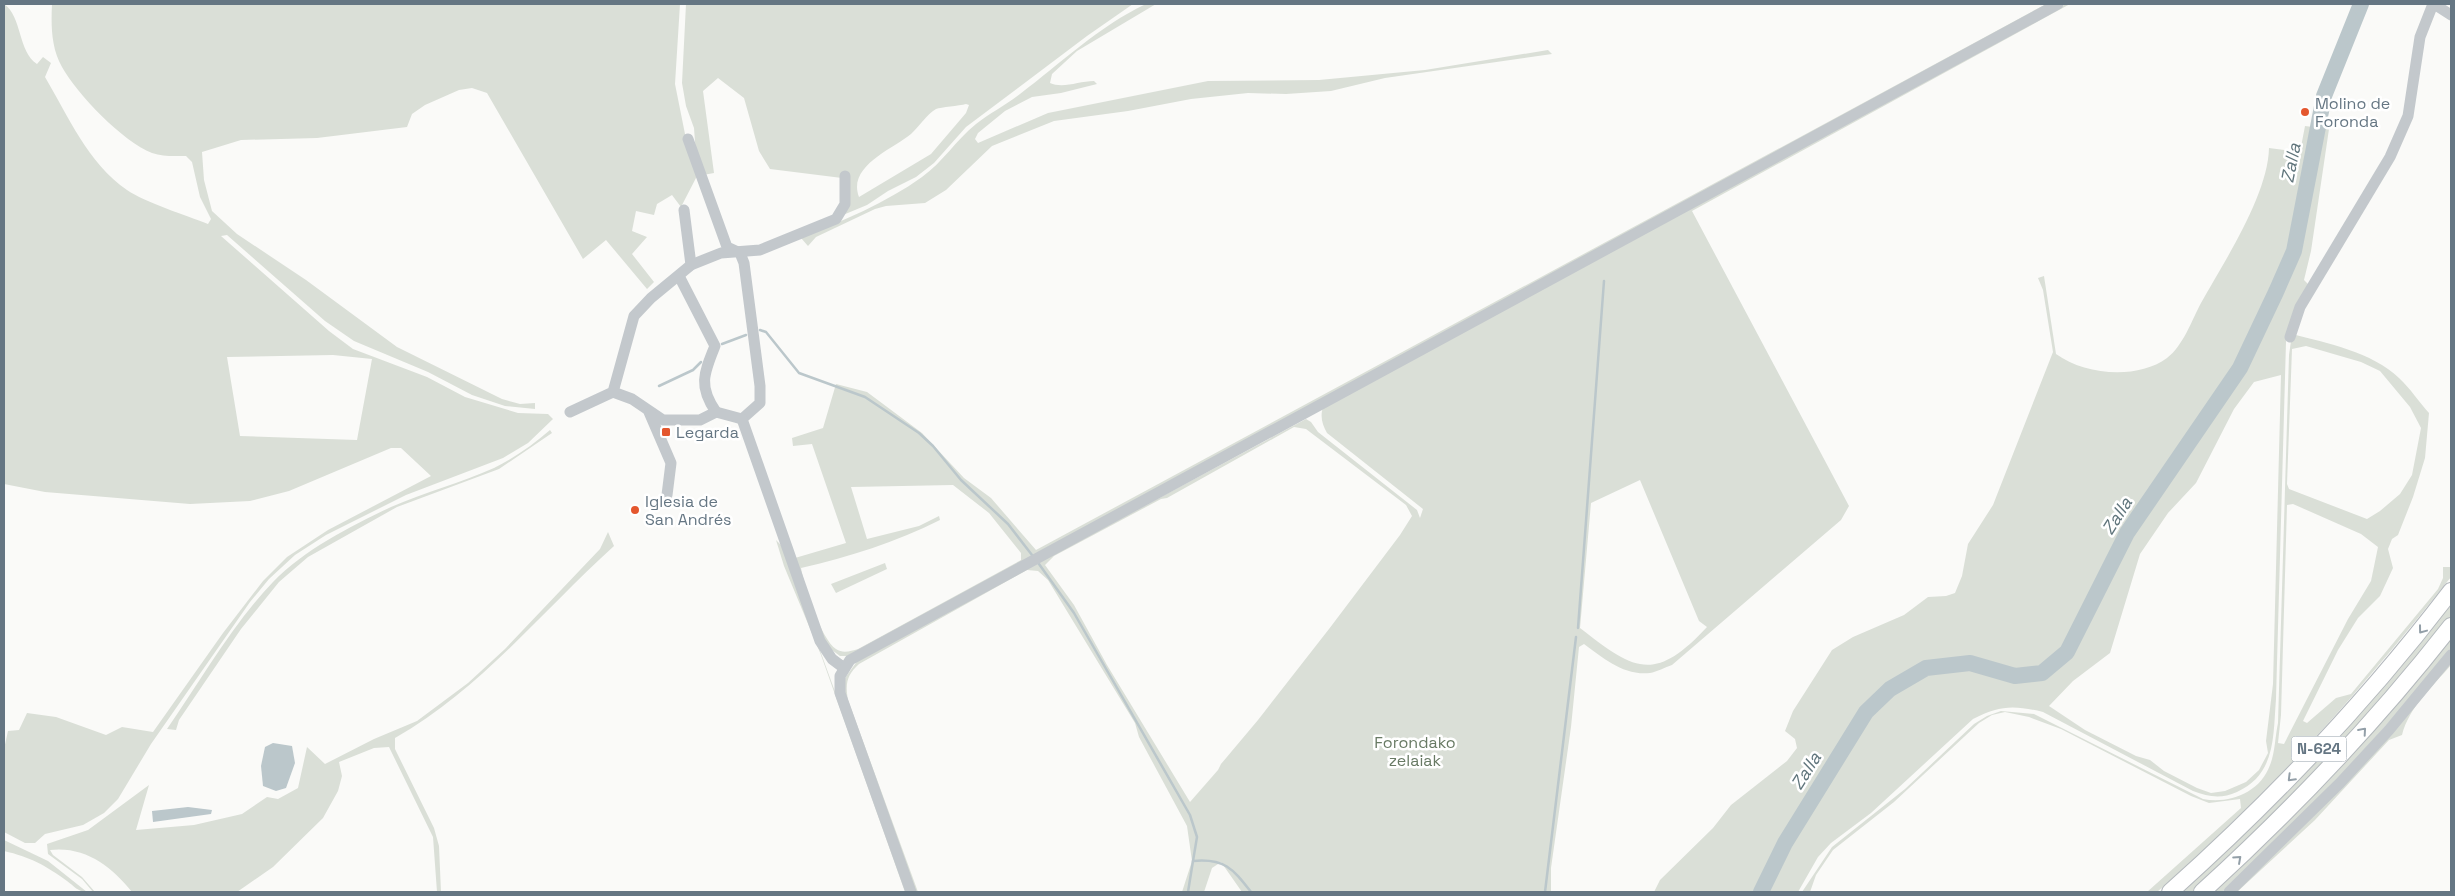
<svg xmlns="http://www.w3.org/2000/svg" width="2455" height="896" viewBox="0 0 2455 896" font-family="'Space Grotesk',sans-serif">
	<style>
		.green { fill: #dadfd7; fill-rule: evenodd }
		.water { fill: #bbc7cb }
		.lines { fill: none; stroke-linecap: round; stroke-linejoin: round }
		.stream { stroke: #bbc7cb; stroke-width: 2.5 }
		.river { stroke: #bbc7cb; stroke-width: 16 }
		.highway-casing { stroke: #b4b9bd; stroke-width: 18 }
		.minor { stroke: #c3c8cc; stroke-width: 11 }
		.highway { stroke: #fff; stroke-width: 16 }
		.oneway { stroke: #939fa8 }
		.poi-dot { fill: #e4572e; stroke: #fff; stroke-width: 2 }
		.labels { text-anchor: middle; stroke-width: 5; stroke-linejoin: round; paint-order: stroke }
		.shield { fill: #fff; stroke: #939fa8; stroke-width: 1 }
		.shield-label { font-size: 15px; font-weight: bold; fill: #657683 }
		.poi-label { font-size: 16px; fill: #657683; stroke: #fff; text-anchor: start }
		.park-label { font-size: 16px; fill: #687a64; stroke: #fff }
		.water-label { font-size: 18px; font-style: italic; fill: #60757c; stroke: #fff }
	</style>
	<rect width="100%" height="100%" fill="#fafaf8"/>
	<g class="green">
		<path d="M 4,4 C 22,16 18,52 37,64 L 43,57 L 51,63 L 45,77 C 68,116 88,163 127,190 C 146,203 186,215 208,224 L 211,219 L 200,197 L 192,162 L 186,156 C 175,156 163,157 152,153 C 123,142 77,94 62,67 C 51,48 51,25 52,4 L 680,4 L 675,84 L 687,144 L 697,176 L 681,207 L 672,195 L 657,204 L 654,215 L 636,211 L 632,231 L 647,237 L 632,254 L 654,282 L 647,289 L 606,240 L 583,259 L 487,93 L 472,88 L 459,90 L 425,105 L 412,114 L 407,127 L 317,138 L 241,140 L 202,152 L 204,180 L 212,211 L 237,234 L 306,280 L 397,347 L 502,399 L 520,404 L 535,403 L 535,409 L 505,406 L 472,395 L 428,372 L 354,341 L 325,321 L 227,235 L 221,236 L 329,331 L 353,349 L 427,377 L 465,397 L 518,413 L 548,414 L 553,419 L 528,443 L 503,458 L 406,495 L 326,535 L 295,555 L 269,579 L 250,602 L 151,744 L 118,799 L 104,813 L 83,825 L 45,834 L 35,843 L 25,843 L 4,832 L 4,749 L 8,731 L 19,730 L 27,713 L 56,717 L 106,735 L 122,727 L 153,732 L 223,633 L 263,581 L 287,557 L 328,530 L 431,476 L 401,448 L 391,448 L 289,491 L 250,501 L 190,504 L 45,492 L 4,484 ZM 333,355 L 372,359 L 357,440 L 240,436 L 227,357 Z"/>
		<path d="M 686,4 L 1133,4 L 1087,36 L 966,127 L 934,163 L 916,177 L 888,191 L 867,205 L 843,215 L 842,178 L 770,169 L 759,151 L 744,98 L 718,78 L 703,91 L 714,173 L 703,175 L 696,155 L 694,128 L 686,106 L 682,83 ZM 966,104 L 969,105 L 966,113 L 931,154 L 859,197 C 847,166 893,149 911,134 C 919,127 927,114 936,109 C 941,107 959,106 966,104 Z"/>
		<path d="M 1146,4 L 1156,4 L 1077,51 L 1052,74 L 1050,83 C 1063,89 1079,81 1094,81 L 1097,84 L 1061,93 L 1032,97 L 1005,111 L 978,133 L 975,139 L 978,143 L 1048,113 L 1208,81 L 1319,80 L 1425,70 L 1548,50 L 1552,54 L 1385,78 L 1331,91 L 1286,94 L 1248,93 L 1191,99 L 1128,111 L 1054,121 L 992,146 L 946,190 L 925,203 L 886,206 L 875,209 L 816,237 L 808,246 L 801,238 C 842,221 886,203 922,177 C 943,162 956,140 976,124 C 990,113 1006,105 1020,94 C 1061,63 1099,26 1146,4 Z"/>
		<path d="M 2046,4 L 2051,4 L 847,656 L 840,656 L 825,645 L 795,558 L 846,543 L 812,444 L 793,446 L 792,438 L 823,428 L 836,384 L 867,392 L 922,433 L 964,478 L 991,498 L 1036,550 ZM 953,485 L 989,513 L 1021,553 L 1021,560 L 858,649 C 851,651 843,654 836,649 C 821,639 804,586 801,568 C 849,557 896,542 940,520 L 939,516 L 919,526 L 867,539 L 851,487 Z"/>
		<path d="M 2066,4 L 2070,4 L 1692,211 L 1849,506 L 1841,520 L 1672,665 C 1665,667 1657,672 1650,673 C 1624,676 1603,658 1584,644 L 1579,647 L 1571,727 L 1551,868 L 1551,892 L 1242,892 L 1221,862 L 1212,868 L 1204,892 L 1182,892 L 1192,861 L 1187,826 L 1139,737 L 1135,723 L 1048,580 L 1038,571 L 1027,570 L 859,664 C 847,675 845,683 848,700 L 918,892 L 914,892 L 844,695 L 845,678 L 858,660 L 1306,419 L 1311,422 L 1318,432 L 1417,510 L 1420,518 L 1423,509 L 1327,433 C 1322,424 1320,417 1323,407 ZM 1294,427 L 1306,429 L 1406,505 L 1412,516 L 1400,535 L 1329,629 L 1258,720 L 1221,764 L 1218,770 L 1190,802 L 1107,665 L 1074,605 L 1045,565 L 1054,556 L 1161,499 L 1167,498 ZM 1640,480 L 1699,621 L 1707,627 C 1654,684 1634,670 1580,628 L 1591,503 Z"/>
		<path d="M 2305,126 L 2329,129 L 2311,251 L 2304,280 L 2309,285 L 2293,315 L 2286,342 L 2276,699 C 2273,737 2276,774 2237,792 C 2221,799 2209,797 2193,791 L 2043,712 C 2014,705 2000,705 1973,719 L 1871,813 L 1831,843 L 1818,857 L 1798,892 L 1654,892 L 1660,880 L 1713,828 L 1731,805 L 1787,761 L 1797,748 L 1795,739 L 1785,731 L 1793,711 L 1832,650 L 1853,637 L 1904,615 L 1928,597 L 1946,596 L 1955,593 L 1962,576 L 1968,544 L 1993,505 L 2053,352 L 2043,290 L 2038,278 L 2044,276 L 2056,354 C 2085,375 2137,380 2167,358 C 2183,346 2192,320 2201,303 C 2224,262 2268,195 2269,148 L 2300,152 ZM 2281,375 L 2273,684 L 2266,741 L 2268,753 L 2259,770 L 2246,782 L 2225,791 L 2211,793 L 2197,788 L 2164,771 L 2150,760 L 2136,756 L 2085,730 L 2049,706 L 2073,681 L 2110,653 L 2140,554 L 2168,513 L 2196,483 L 2234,409 L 2254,382 Z"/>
		<path d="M 2292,334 C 2327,343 2372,352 2399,378 C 2410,388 2419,402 2429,413 L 2425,458 L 2413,497 L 2398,535 L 2392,539 L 2388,549 L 2393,568 L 2380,596 L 2358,618 L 2338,650 L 2303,721 L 2307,723 L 2336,698 L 2351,694 L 2438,589 L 2443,578 L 2443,567 L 2451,567 L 2451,577 C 2361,690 2267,798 2157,892 L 2147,892 L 2241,808 L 2240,799 L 2209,803 L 2191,796 L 2061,729 L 2029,717 L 2005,712 L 1992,715 L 1979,723 L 1894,802 L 1833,850 L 1816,875 L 1810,892 L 1802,892 L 1832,847 L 1905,789 L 1974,724 L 1987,716 L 2001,711 L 2034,714 L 2203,799 C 2229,804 2260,793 2270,765 C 2275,753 2275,737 2278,723 L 2289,355 ZM 2306,346 L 2361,362 L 2380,371 L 2410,407 L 2421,428 L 2412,475 L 2400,494 L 2380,511 L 2367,519 L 2289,489 L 2287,484 L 2292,349 ZM 2293,504 L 2361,534 L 2378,547 L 2371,581 L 2348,619 L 2284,744 L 2278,743 L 2281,715 L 2287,505 Z"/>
		<path d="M 550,430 L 552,433 L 499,469 L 397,507 L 308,557 L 279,582 L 241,629 L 179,720 L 176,730 L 167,729 C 201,680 232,625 273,582 C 305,549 351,526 391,507 C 425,492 461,483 494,468 C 514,458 533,445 550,430 Z"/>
		<path d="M 608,532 L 614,546 C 541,612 481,689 395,738 L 395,749 L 434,828 L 439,846 L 441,892 L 437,892 L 433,837 L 389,747 L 374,748 L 339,762 L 342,776 L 338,791 L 323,818 L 273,867 L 237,892 L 132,892 C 111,866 85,846 50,850 L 53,855 L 82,877 L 95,892 L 93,892 L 82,879 L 48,854 L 47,844 L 88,830 L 149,785 L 136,830 L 194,825 L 242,814 L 267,797 L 278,799 L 298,788 L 307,747 L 325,764 L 374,739 L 417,721 L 468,683 L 505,649 L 600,549 Z"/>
		<polygon points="776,540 782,546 908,892 905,892 821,655 784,566"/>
		<polygon points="885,563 887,569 836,593 831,584"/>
		<polygon points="2451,602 2451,616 2330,759 2213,875 2194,892 2182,892 2262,816"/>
		<path d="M 2451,639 L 2451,649 C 2380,735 2306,818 2222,892 L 2214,892 C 2300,814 2379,730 2451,639 Z"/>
		<path d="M 2451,661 L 2451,665 C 2433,686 2409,707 2402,735 L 2389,740 L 2315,820 L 2237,892 L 2234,892 C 2312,820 2381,741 2451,661 Z"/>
		<path d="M 4,840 L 48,861 L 87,892 C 78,892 74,886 67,881 C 45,865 30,857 4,851 Z"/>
	</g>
	<g class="water">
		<polygon points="273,743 292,746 295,763 286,788 276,791 263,786 261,766 265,747"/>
		<polygon points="188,807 212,810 211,814 153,822 152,811"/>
	</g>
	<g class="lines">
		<g class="stream">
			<polyline points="760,330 766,332 799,373 865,397 919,433 933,446 961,480 1008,524 1032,555"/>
			<polyline points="722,344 746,335"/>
			<polyline points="659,386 693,370 701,362"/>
			<path d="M 1039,564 L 1074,613 L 1190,815 L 1197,837 L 1193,861 C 1225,858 1233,869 1251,892"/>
			<polyline points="1578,628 1604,281"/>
			<polyline points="1188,892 1193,861"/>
			<polyline points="1545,892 1576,637"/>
		</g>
		<polyline class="river" points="1761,892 1785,843 1866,712 1890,689 1926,668 1970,663 2015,676 2042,673 2067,652 2127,533 2240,368 2276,292 2294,251 2324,96 2361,4"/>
		<defs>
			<g id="highway">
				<path d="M 2170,892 C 2273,800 2367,701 2451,591"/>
				<path d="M 2202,892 C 2292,810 2376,722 2451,626"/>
			</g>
		</defs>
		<use href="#highway" class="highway-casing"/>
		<g class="minor">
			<polyline points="2434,4 2451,15"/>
			<polyline points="688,139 727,247 740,253 744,263 760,386 760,403 742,419 820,641 832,659 844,668"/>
			<polyline points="684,210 691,265"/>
			<path d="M 679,276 L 715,346 C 704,373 698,386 716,412"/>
			<polyline points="2290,337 2300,307 2390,157 2408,116 2420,37 2433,4"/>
			<polyline points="613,392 632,399 663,420 700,420 716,412 742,419"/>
			<polyline points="570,412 613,392 634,316 651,298 691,265 721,253 760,250 836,219 845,204 845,176"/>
			<polyline points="649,412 671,463 667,495"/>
			<polyline points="911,892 840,693 840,676 850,660 2058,4"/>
			<polyline points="2229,892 2340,783 2389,730 2451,655"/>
		</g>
		<use href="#highway" class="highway"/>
	</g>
	<defs><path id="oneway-chevron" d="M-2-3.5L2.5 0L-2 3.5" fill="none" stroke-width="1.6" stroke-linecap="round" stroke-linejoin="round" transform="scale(1.25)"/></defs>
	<g class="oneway">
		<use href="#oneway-chevron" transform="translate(2422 630) rotate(127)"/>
		<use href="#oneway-chevron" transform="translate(2363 731) rotate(-49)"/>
		<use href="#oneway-chevron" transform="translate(2291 778) rotate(135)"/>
		<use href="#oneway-chevron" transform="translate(2238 859) rotate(-42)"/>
	</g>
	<g class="poi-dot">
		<circle cx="2305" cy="112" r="5"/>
		<rect x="661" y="427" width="10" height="10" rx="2.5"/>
		<circle cx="635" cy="510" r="5"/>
	</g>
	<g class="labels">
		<rect class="shield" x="2291.5" y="736.5" width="55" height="25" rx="4"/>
		<g class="shield-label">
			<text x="2319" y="754">N-624</text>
		</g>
		<g class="poi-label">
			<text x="2315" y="109">Molino de<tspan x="2315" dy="18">Foronda</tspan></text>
			<text x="676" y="438">Legarda</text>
			<text x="645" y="507">Iglesia de<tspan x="645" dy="18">San Andrés</tspan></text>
		</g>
		<g class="park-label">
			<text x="1415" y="748">Forondako<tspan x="1415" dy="18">zelaiak</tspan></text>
		</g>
		<g class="water-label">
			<text transform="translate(2291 163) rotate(-79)" y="6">Zalla</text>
			<text transform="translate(2117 516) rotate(-58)" y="6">Zalla</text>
			<text transform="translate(1806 771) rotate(-58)" y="6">Zalla</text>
		</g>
	</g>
	<rect width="2455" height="896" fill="none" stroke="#657683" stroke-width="10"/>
</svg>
